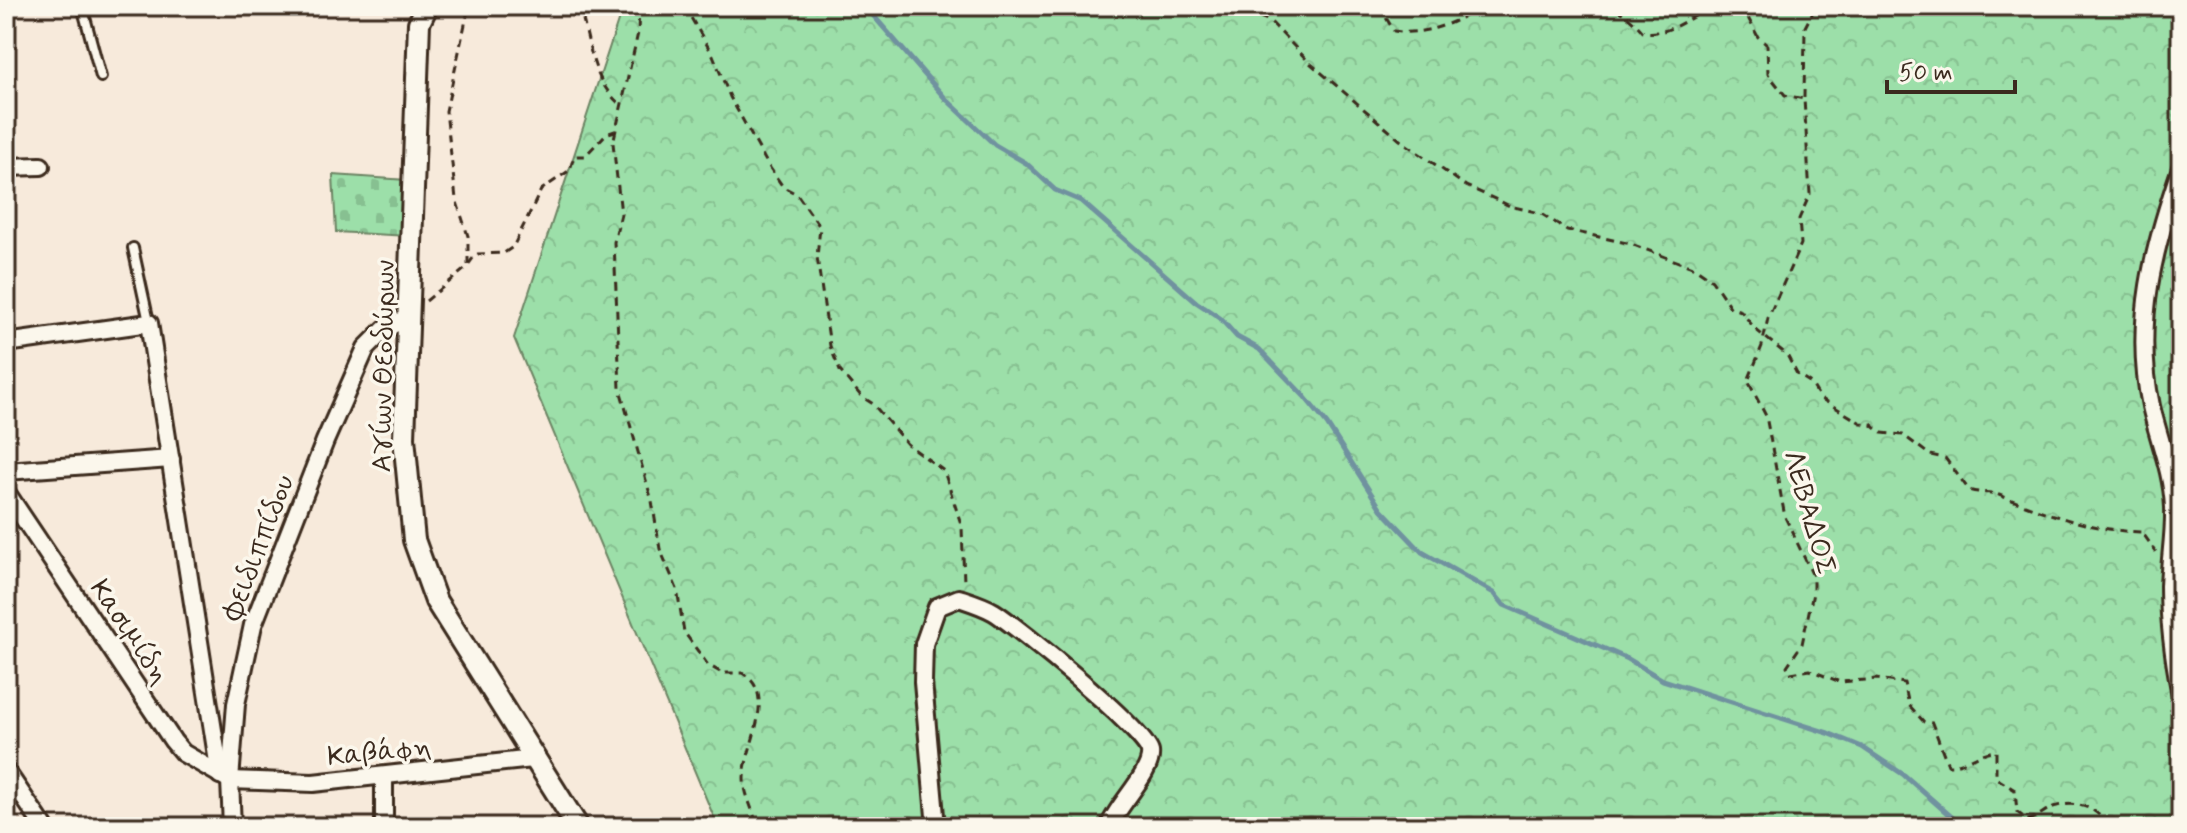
<svg xmlns="http://www.w3.org/2000/svg" width="2187" height="833" viewBox="0 0 2187 833" font-family="Mynerve,sans-serif">
	<style>
		.cemetery { fill: url(#cemetery-stones); stroke: #6c8464; stroke-width: 2 }
		.park { fill: url(#park-crowns); stroke: #6c8464; stroke-width: 2 }
		.lines { fill: none; stroke-linecap: round; stroke-linejoin: round }
		.stream { stroke: #70929f; stroke-width: 5 }
		.service-casing { stroke: #3b2a1e; stroke-width: 14 }
		.minor-casing { stroke: #3b2a1e; stroke-width: 22 }
		.tertiary-casing { stroke: #3b2a1e; stroke-width: 26 }
		.path { stroke: #3b2a1e; stroke-width: 3; stroke-dasharray: 8 6; stroke-linecap: butt }
		.service { stroke: #fbf7ec; stroke-width: 8 }
		.minor { stroke: #fbf7ec; stroke-width: 16 }
		.tertiary { stroke: #fbf7ec; stroke-width: 20 }
		.labels { text-anchor: middle; stroke-width: 7; stroke-linejoin: round; paint-order: stroke }
		.street-label { font-size: 28px; fill: #3b2a1e; stroke: #fbf7ec }
	</style>
	<defs>
		<pattern id="cemetery-stones" width="16" height="16" patternUnits="userSpaceOnUse" patternTransform="scale(2)"><rect width="16" height="16" fill="#9cdfa9"/><path d="M2 7V4a2 2 0 0 1 4 0v3zM10 15v-3a2 2 0 0 1 4 0v3z" fill="#87c091"/></pattern>
		<pattern id="park-crowns" width="20" height="18" patternUnits="userSpaceOnUse" patternTransform="scale(2)"><rect width="20" height="18" fill="#9cdfa9"/><path d="M2 6a3 3 0 1 1 6 0M12 15a3 3 0 1 1 6 0" fill="none" stroke="#87c091"/></pattern>
	</defs>
	<rect width="100%" height="100%" fill="#f7eadb"/>
	<filter id="ink" filterUnits="userSpaceOnUse"><feTurbulence type="fractalNoise" baseFrequency=".0125" numOctaves="2"/><feDisplacementMap in="SourceGraphic" scale="16" xChannelSelector="R" yChannelSelector="G"/><feConvolveMatrix kernelMatrix="1 2 1 2 8 2 1 2 1" color-interpolation-filters="sRGB"/></filter>
	<g filter="url(#ink)">
		<polygon class="cemetery" points="333,175 407,180 408,236 336,232"/>
		<polygon class="park" points="623,6 2181,6 2181,827 718,827 514,338"/>
		<g class="lines">
			<polyline class="stream" points="865,6 945,98 995,145 1026,163 1055,190 1081,201 1196,302 1220,318 1237,337 1259,349 1304,396 1327,424 1381,509 1422,552 1494,593 1504,605 1628,659 1663,680 1828,733 1862,747 1904,775 1963,827"/>
			<defs>
				<g id="service">
					<polyline points="82,6 101,77"/>
					<polyline points="133,248 149,322"/>
				</g>
				<g id="minor">
					<polyline points="6,167 41,166"/>
					<path d="M 2181,168 C 2154,246 2133,323 2151,406 C 2159,441 2172,470 2174,507 C 2175,533 2170,559 2169,586 C 2169,622 2174,659 2181,695"/>
					<polyline points="6,343 149,323 220,775"/>
					<polyline points="6,471 171,459"/>
					<polyline points="6,492 173,741 183,753 230,780 313,783 533,759"/>
					<polyline points="6,771 44,827"/>
					<polyline points="384,777 384,827"/>
					<polyline points="232,827 230,780 236,704 253,625 325,441 366,348 385,329 408,317"/>
					<path d="M 936,827 L 923,682 L 924,644 L 937,607 L 959,598 C 971,602 984,606 994,612 C 1018,627 1146,731 1150,752 C 1153,772 1117,805 1109,827"/>
				</g>
				<polyline id="tertiary" points="427,6 419,23 404,438 414,540 436,601 578,827"/>
			</defs>
			<use href="#service" class="service-casing"/>
			<use href="#minor" class="minor-casing"/>
			<use href="#tertiary" class="tertiary-casing"/>
			<g class="path">
				<path d="M 579,6 C 591,42 590,80 622,106"/>
				<path d="M 639,6 L 638,33 L 613,143 L 621,214 L 614,242 L 620,389 L 652,501 L 660,549 L 677,589 L 684,632 L 708,665 L 722,673 L 742,673 C 779,694 745,746 744,778 C 744,795 754,810 757,827"/>
				<polyline points="684,6 713,55 730,97 768,165 783,187 797,194 820,227 817,257 830,346 840,371 861,396 873,404 907,444 944,471 962,527 964,583"/>
				<polyline points="1160,6 1177,6"/>
				<path d="M 1233,6 L 1270,21 L 1310,63 L 1400,140 L 1466,186 L 1510,206 L 1540,213 L 1567,230 L 1631,244 L 1695,268 L 1712,280 L 1730,307 L 1741,311 L 1755,329 L 1787,355 L 1797,374 L 1811,383 L 1820,398 L 1861,423 L 1871,424 L 1882,433 L 1903,435 L 1930,455 L 1945,458 L 1969,490 C 1979,494 1989,491 1999,495 C 2045,513 2092,531 2142,532 L 2156,552"/>
				<path d="M 1379,6 L 1394,31 C 1421,36 1458,24 1479,6"/>
				<path d="M 1602,6 C 1621,9 1631,18 1643,32 C 1667,35 1678,24 1699,14 C 1707,9 1716,9 1724,6"/>
				<path d="M 1742,6 L 1758,37 L 1767,45 L 1768,74 L 1785,95 L 1804,99 L 1810,194 L 1799,219 L 1801,244 L 1768,318 L 1762,346 L 1748,381 L 1766,416 L 1785,517 L 1813,576 L 1813,593 L 1802,644 L 1787,666 L 1791,673 L 1810,670 L 1840,682 L 1877,679 L 1904,683 L 1909,705 L 1924,722 L 1932,723 L 1948,765 C 1965,766 1978,752 1996,751 L 1996,778 L 2015,790 L 2017,812 L 2027,820 C 2039,818 2046,808 2057,806 C 2079,801 2097,807 2108,827"/>
				<polyline points="1804,98 1805,27 1816,6"/>
				<polyline points="468,265 468,236 456,199 446,111 469,6"/>
				<polyline points="426,301 465,269 476,254 504,253 513,247 541,190 570,170 574,156 585,156 606,134 615,131"/>
			</g>
			<use href="#service" class="service"/>
			<use href="#minor" class="minor"/>
			<use href="#tertiary" class="tertiary"/>
		</g>
	</g>
	<g class="labels">
		<g class="street-label">
			<text transform="translate(382 366) rotate(-89)" y="10">Αγίων Θεοδώρων</text>
			<text transform="translate(1811 512) rotate(74)" y="10">ΛΕΒΑΔΟΣ</text>
			<text transform="translate(257 547) rotate(-69)" y="10">Φειδιππίδου</text>
			<text transform="translate(131 631) rotate(56)" y="10">Κασιμίδη</text>
			<text transform="translate(379 750) rotate(-6)" y="10">Καβάφη</text>
		</g>
	</g>
	<rect width="2187" height="833" fill="none" stroke="#fbf7ec" stroke-width="32"/>
	<rect x="16" y="16" width="2155" height="801" fill="none" stroke="#3b2a1e" stroke-width="3" filter="url(#ink)"/>
	<path d="M1887 80v12h128v-12" fill="none" stroke="#3b2a1e" stroke-width="4"/>
	<text x="1899" y="80" font-size="24" fill="#3b2a1e" stroke="#fbf7ec" stroke-width="6" paint-order="stroke">50 m</text>
</svg>
